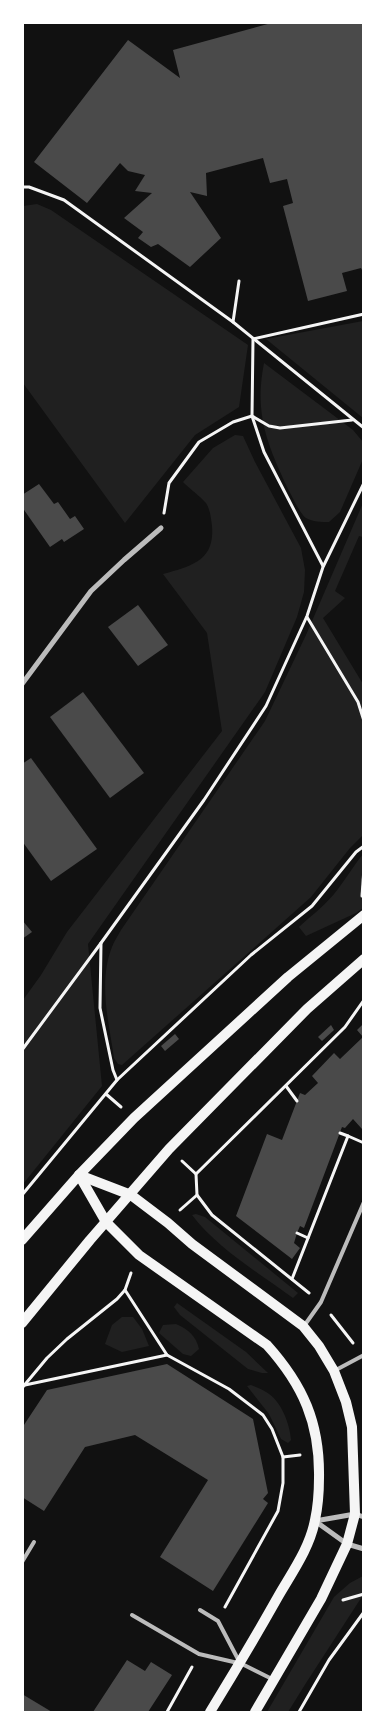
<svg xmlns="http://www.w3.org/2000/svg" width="386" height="1735" viewBox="0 0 386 1735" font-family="Jost,sans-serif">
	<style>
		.green { fill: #202020 }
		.building { fill: #4a4a4a }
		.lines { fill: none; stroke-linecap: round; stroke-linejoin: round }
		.path { stroke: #f5f5f5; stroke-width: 3 }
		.service { stroke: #bcbcbc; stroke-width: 4 }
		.minor { stroke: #bcbcbc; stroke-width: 5 }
		.secondary { stroke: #f5f5f5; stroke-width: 10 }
	</style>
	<rect width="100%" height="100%" fill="#111"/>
	<g class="green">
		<polygon points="37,204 51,210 67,221 248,345 239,407 195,435 125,523 23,383 23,206"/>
		<polygon points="363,321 363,418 266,339"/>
		<path d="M 264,363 L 353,430 L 363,442 L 363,459 L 340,512 L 329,522 C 321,522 313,522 306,518 C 300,514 292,496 288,489 C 267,444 254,413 264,363 Z"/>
		<path d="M 235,435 L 243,436 L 255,462 L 301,548 L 305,570 L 304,592 L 297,617 L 265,692 L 88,944 L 102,1086 L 23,1184 L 23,1000 L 41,975 L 67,932 L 222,731 L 207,633 L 163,574 C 191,566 215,561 212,526 C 211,518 210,509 206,503 C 200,496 190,489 183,482 L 213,448 Z"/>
		<path d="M 363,503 L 363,537 L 359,536 L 335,591 L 345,598 L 323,618 L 363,684 L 363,835 L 350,848 L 311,897 L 122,1065 L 118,1064 L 114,1058 C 109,1023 98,982 112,947 C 114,941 118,936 121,930 L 265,721 L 306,635 Z"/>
		<path d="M 363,854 L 363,908 L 356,913 L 306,936 L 299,927 C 312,915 327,904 338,889 C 347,877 354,865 363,854 Z"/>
		<path d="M 196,1214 L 205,1217 L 298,1293 L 293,1298 C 259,1273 218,1249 192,1215 Z"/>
		<polygon points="177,1303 246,1352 268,1373 262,1373 248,1369 180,1315 174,1307"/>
		<polygon points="122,1317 133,1317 142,1329 149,1346 122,1352 105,1344 112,1325"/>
		<path d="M 176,1324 C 188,1329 196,1336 199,1349 L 191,1356 L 183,1354 L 159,1333 L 163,1325 Z"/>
		<path d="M 251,1385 C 256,1387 261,1389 266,1392 C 281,1400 290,1424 291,1440 L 288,1443 L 281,1439 L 269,1414 L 247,1386 Z"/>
		<polygon points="363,1576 363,1595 306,1683 288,1712 267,1712 334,1597 350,1583"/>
	</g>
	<g class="building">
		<polygon points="275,22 364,22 364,274 361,268 342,273 347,291 308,301 283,206 293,203 287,179 270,183 263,158 206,173 207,196 190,192 221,238 190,267 158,244 151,247 138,238 143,232 124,218 152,193 135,191 145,175 128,171 120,163 87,203 34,162 128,40 180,78 173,50"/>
		<polygon points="39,484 54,504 58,502 70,519 75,516 84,529 64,542 62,539 50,547 22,507 22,495"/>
		<polygon points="138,605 168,645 138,666 108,627"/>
		<polygon points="83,692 144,773 110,798 50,717"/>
		<polygon points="31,758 97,849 51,881 22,841 22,764"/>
		<polygon points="22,920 32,932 22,939"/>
		<polygon points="364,1023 364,1127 362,1129 353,1119 345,1128 342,1127 304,1228 300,1226 297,1233 294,1243 300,1248 292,1259 236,1216 267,1134 282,1140 300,1093 305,1095 318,1083 312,1076 334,1053 340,1059 363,1037 357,1030"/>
		<polygon points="331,1025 334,1030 322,1041 318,1037"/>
		<polygon points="175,1034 179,1039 165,1051 161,1046"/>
		<polygon points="167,1364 253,1419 268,1493 263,1499 268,1503 213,1591 160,1557 208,1480 135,1435 85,1447 44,1511 22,1497 22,1428 47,1390"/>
		<polygon points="127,1660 145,1671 151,1662 172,1675 148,1712 93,1712"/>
		<polygon points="22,1694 52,1712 22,1712"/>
	</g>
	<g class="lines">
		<g class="path">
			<polyline points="22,187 29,187 64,200 233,322 364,428"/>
			<polyline points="233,322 239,281"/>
			<polyline points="164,513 169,483 199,442 233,422 252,416 269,426 280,428 352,420"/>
			<polyline points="323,566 264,452 252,416 253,339 364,314"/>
			<polyline points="307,617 358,702 364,721"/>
			<polyline points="362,896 364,868"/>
			<polyline points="22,1050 101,943"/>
			<polyline points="117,1080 113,1070 100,1008 101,943 204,800 266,706 307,616 323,567 364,483"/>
			<polyline points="286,1086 297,1101"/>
			<polyline points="106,1094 121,1107"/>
			<polyline points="340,1133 348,1136"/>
			<polyline points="182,1161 196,1174"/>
			<polyline points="22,1195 117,1080 251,955 312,906 356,852 364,846"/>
			<polyline points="180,1210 197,1195"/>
			<polyline points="297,1233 308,1238"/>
			<polyline points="292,1279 348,1136 364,1143"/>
			<polyline points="125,1290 167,1355 229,1389 263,1415 272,1429 283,1457 283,1483 278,1511 225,1607"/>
			<polyline points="309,1293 212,1215 197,1195 196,1174 345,1027 364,1000"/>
			<polyline points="331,1315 353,1343"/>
			<polyline points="25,1385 167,1355"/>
			<polyline points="22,1388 47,1358 67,1339 117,1299 125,1290 131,1273"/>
			<polyline points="283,1457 300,1455"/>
			<polyline points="343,1600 364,1594"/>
			<polyline points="167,1712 192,1667"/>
			<polyline points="299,1712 329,1660 364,1612"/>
		</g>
		<g class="service">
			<polyline points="304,1326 321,1302 364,1202"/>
			<polyline points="334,1371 364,1355"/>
			<polyline points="22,1562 34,1542"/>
			<polyline points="200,1610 218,1621 240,1663 272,1679"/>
			<polyline points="132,1615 199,1654 238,1663"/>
		</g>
		<g class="minor">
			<polyline points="22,684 91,591 124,560 161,528"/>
			<polyline points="315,1521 347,1544 364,1549"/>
			<polyline points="315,1521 355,1514 364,1517"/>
		</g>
		<g class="secondary">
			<polyline points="79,1175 131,1195 168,1223 192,1244 303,1326 319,1346 334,1371 346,1402 352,1427 355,1514 347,1544 321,1599 255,1712"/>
			<path d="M 79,1175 L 106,1222 L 139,1255 L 267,1345 C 303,1385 320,1423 319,1478 C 319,1492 318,1506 315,1520 C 310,1547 293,1571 279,1595 C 257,1634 234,1673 210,1712"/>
			<polyline points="22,1240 79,1175 134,1118 288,977 364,915"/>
			<polyline points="22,1323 90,1240 169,1149 307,1009 364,959"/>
		</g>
	</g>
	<rect width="386" height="1735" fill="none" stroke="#ffffff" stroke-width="48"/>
</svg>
